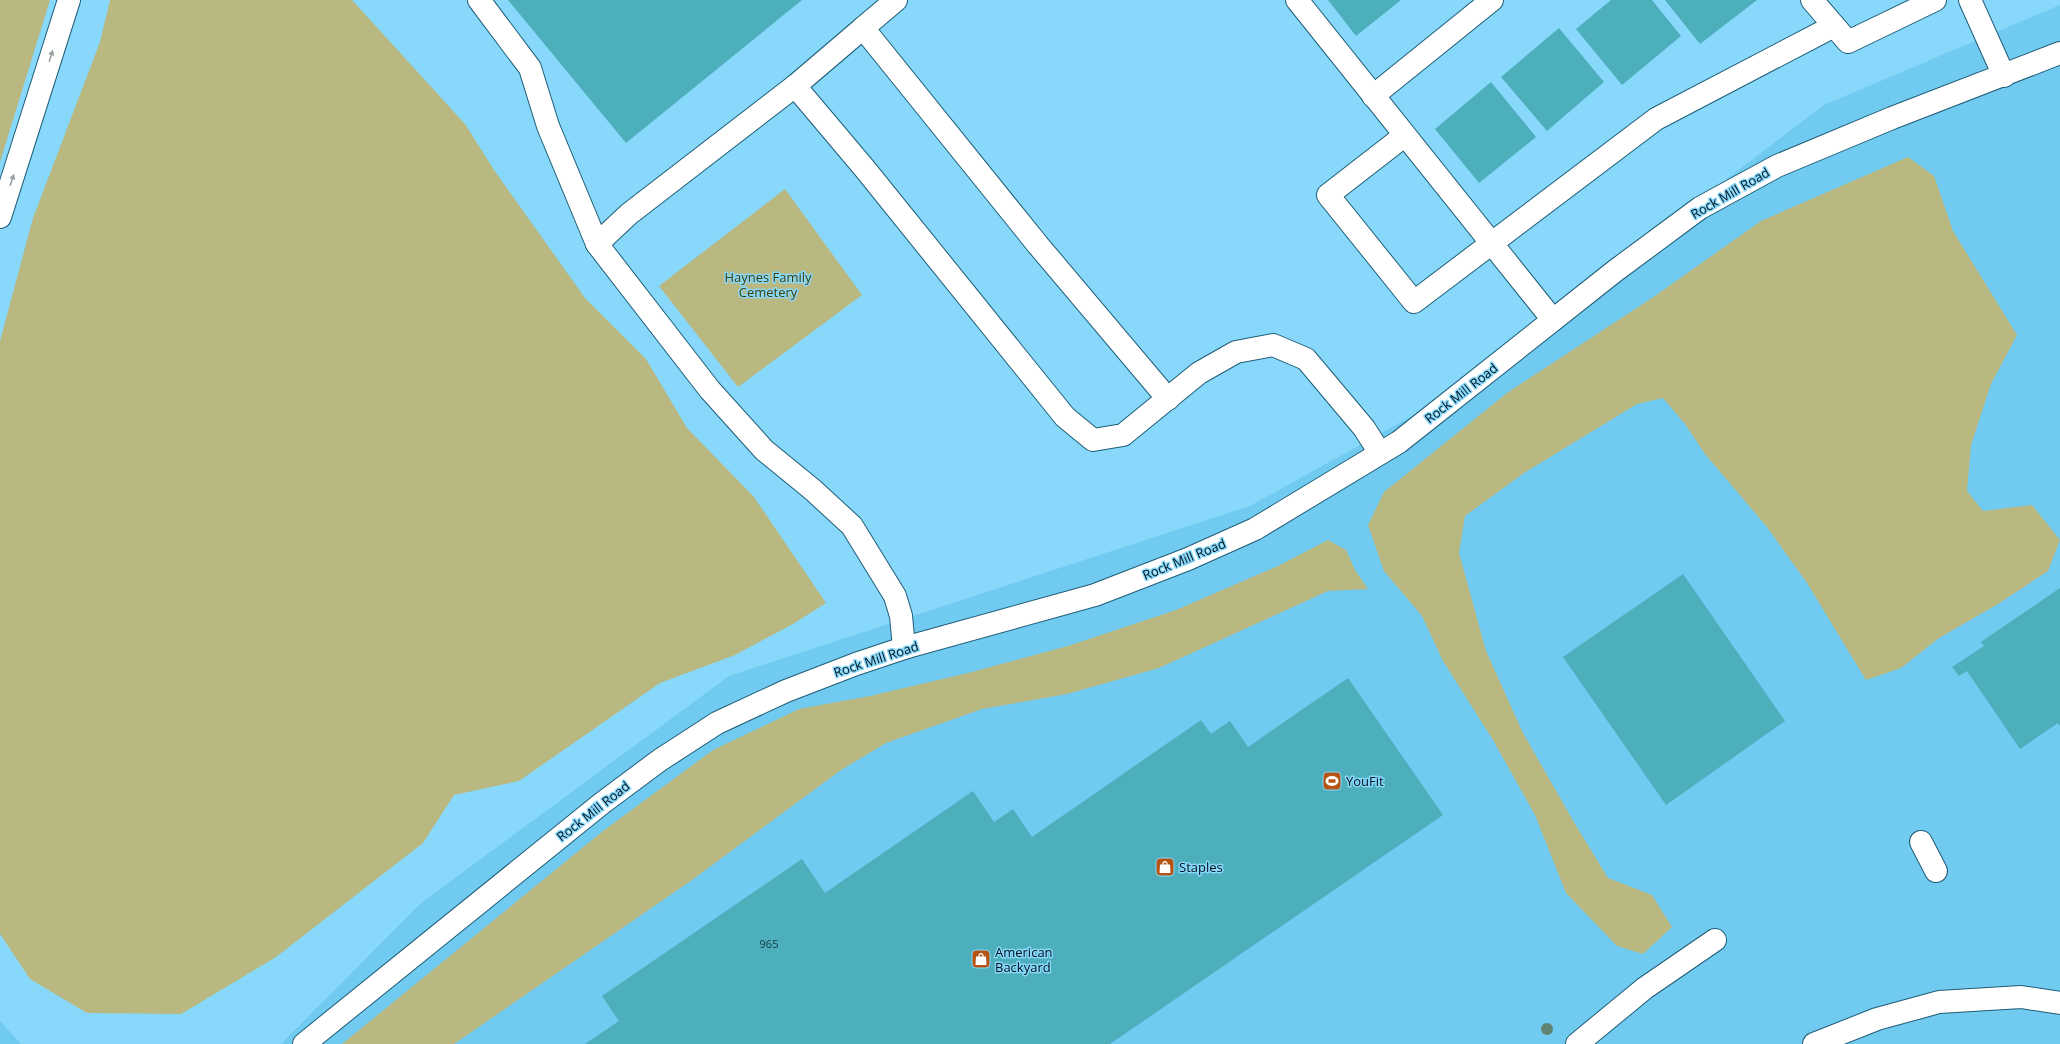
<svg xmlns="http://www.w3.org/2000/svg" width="2060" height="1044" viewBox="0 0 2060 1044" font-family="'Open Sans',sans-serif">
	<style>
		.built { fill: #71caf0 }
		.green { fill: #b9b881 }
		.building { fill: #4daebc }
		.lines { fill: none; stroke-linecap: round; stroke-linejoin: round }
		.minor-casing { stroke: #1e5d76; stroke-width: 24 }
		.highway-casing { stroke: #1e5d76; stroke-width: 24 }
		.minor { stroke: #fff; stroke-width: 22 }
		.highway { stroke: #fff; stroke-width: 22 }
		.tree { fill: #5f8371 }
		.oneway { fill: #99a0a4 }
		.labels { text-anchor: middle; stroke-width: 3; stroke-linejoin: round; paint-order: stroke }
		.number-label { font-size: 11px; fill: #133843 }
		.street-label { font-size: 13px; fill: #00111b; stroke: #87d8fb }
		.park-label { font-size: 13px; fill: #3f3d00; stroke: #87d8fb }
		.poi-label { font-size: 13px; fill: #00111b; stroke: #87d8fb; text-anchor: start }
	</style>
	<rect width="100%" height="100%" fill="#87d8fb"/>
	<g class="built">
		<polygon points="2060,5 2060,1044 281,1044 420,904 729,676 1250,506 1421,411 1824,105"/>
		<polygon points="0,1021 21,1044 0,1044"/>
	</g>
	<g class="green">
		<polygon points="0,0 50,0 0,162"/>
		<polygon points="110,0 352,0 465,124 494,170 585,298 646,359 687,428 754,497 826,603 793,624 735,655 660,683 519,781 454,795 423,843 276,957 181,1014 87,1013 30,979 0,934 0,341 33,218 100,42"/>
		<polygon points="1908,157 1934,176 1953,231 2017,335 1991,384 1971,445 1967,491 1983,511 2032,505 2060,540 2048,571 1998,604 1939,638 1901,668 1866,680 1807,583 1767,527 1705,454 1685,424 1663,398 1637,404 1524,473 1465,516 1459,553 1486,651 1523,733 1575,824 1608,878 1652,895 1672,927 1643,954 1617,946 1566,893 1535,815 1493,740 1443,661 1422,616 1384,571 1368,525 1384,492 1507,393 1652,298 1761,221"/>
		<polygon points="785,189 862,295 738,387 659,286"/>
		<polygon points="1328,540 1346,550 1355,570 1368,589 1328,591 1159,668 1067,694 982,709 886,743 841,770 692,880 454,1044 342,1044 603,831 713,750 799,709 870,696 968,673 1068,646 1176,610 1278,566"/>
	</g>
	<g class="building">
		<polygon points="508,0 802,0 626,143"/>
		<polygon points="1328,0 1401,0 1356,36"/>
		<polygon points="1611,0 1652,0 1681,36 1622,85 1576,29"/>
		<polygon points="1665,0 1757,0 1700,44"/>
		<polygon points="1559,28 1604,82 1547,131 1501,77"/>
		<polygon points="1491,82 1536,137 1479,183 1435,129"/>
		<polygon points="1683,574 1785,721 1666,805 1563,657"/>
		<polygon points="2060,588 2060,726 2058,723 2020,749 1967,671 1959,676 1952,667 1984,646 1981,642"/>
		<polygon points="1348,678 1443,815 1110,1044 585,1044 619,1021 602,996 802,859 825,893 973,791 994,822 1013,809 1032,837 1201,720 1211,734 1230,721 1248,747"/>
	</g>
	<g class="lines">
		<defs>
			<g id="minor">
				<polyline points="479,0 530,68 548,126 597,244"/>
				<polyline points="1297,0 1553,320"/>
				<polyline points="1812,0 1848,42 1935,0"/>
				<polyline points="1970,0 2004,76"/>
				<polyline points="863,28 896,0"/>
				<polyline points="795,86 863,28 1038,245 1168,399"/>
				<polyline points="1373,96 1492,0"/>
				<polyline points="1404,136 1328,195 1414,302 1656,119 1834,26"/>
				<polyline points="904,648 901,616 895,596 852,526 813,490 764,450 710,390 597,244 629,214 795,86 865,169 1065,417 1093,440 1123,435 1199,373 1236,352 1273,345 1306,359 1364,428 1380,453"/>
				<polyline points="1921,842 1936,871"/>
				<polyline points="304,1044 601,804 660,760 717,723 786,691 856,664 904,648 1095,595 1188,559 1255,529 1399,442 1615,271 1700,208 1777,166 1892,118 2060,53"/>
				<polyline points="1577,1044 1645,988 1715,940"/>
				<polyline points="1814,1044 1877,1019 1939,1002 2021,997 2060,1003"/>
			</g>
			<polyline id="highway" points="0,217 69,0"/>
		</defs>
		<use href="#minor" class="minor-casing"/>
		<use href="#highway" class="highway-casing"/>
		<use href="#minor" class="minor"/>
		<use href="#highway" class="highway"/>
	</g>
	<circle class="tree" cx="1547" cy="1029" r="6"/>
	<defs><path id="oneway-solid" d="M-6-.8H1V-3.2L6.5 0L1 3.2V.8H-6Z"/></defs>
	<g class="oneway">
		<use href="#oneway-solid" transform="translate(51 56) rotate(-72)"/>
		<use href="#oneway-solid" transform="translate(12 180) rotate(-72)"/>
	</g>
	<defs>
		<symbol id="stadium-square" viewBox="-11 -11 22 22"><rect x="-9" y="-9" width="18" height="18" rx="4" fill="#b55414" stroke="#87d8fb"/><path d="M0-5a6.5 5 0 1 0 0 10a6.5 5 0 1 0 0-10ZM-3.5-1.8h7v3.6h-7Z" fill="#fff"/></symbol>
		<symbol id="shop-square" viewBox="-11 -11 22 22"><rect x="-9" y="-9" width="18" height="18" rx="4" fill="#b55414" stroke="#87d8fb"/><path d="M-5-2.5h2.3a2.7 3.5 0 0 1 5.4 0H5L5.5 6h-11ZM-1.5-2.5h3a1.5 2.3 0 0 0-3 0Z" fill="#fff"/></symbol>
	</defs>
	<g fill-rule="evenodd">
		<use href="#stadium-square" x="1321" y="770" width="22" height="22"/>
		<use href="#shop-square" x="1154" y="856" width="22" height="22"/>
		<use href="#shop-square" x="970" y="948" width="22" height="22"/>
	</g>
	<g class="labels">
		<g class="number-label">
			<text x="769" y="948">965</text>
		</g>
		<g class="street-label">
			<text transform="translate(1730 193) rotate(-30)" y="5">Rock Mill Road</text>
			<text transform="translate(1461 393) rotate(-38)" y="5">Rock Mill Road</text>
			<text transform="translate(1184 559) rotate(-22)" y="5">Rock Mill Road</text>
			<text transform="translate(876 659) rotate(-18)" y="5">Rock Mill Road</text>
			<text transform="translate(593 811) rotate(-38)" y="5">Rock Mill Road</text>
		</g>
		<g class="park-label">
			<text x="768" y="282">Haynes Family<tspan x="768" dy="15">Cemetery</tspan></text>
		</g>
		<g class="poi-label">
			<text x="1346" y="786">YouFit</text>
			<text x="1179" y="872">Staples</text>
			<text x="995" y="957">American<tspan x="995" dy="15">Backyard</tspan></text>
		</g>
	</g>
</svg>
